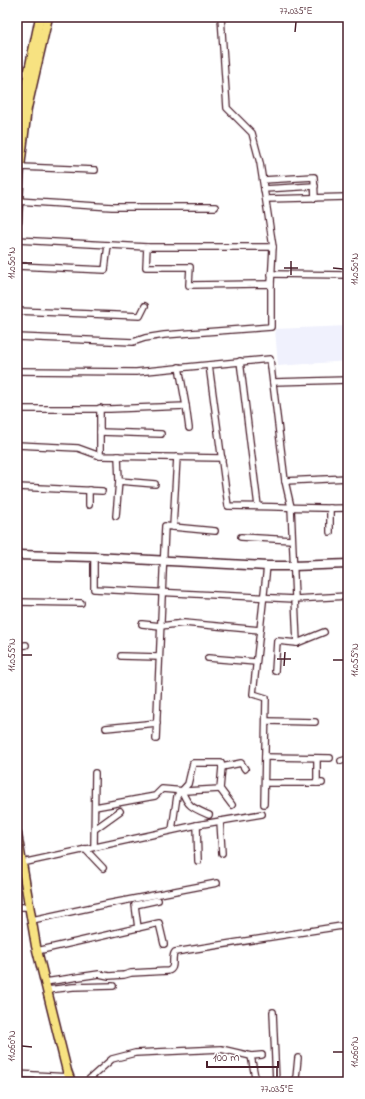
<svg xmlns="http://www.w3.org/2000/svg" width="365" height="1099" viewBox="0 0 365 1099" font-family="'Indie Flower',sans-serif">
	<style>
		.built { fill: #f0f1fd }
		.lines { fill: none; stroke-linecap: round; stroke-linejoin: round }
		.street-casing { stroke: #4a1f2b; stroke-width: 8 }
		.secondary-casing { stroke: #4a1f2b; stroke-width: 11 }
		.primary-casing { stroke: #4a1f2b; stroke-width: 11 }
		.street { stroke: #fff; stroke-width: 5.5 }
		.secondary { stroke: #fff; stroke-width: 8 }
		.primary { stroke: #f7e281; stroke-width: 8 }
		.ticks { fill: none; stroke: #4a1f2b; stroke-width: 1.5 }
		.neatline { fill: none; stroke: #4a1f2b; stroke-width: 1.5 }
		.ticks-label { font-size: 10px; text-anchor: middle; fill: #4a1f2b }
	</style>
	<rect width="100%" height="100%" fill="#fff"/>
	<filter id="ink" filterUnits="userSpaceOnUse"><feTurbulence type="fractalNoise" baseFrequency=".025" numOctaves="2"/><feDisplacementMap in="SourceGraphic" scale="8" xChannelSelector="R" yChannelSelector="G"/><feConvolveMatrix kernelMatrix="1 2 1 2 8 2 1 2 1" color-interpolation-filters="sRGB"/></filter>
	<g filter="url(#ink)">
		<polygon class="built" points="348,326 348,361 278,366 275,329"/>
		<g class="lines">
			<defs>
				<g id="street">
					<polyline points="17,73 28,73"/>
					<polyline points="20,167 95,170"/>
					<polyline points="263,180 314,177 315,198"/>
					<polyline points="264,189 315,186"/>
					<polyline points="266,199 347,197"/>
					<polyline points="17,201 112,207 215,207"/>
					<polyline points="17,240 147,247 146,267 190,267 189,285 271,284 271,327 164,335 145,338 133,342 17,337"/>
					<polyline points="147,247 273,247 260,163 252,133 227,108 221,17"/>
					<polyline points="17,266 105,270 108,245"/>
					<polyline points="271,274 348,275"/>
					<polyline points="271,284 273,247"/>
					<polyline points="17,311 140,316 145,306"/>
					<polyline points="240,361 258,506"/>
					<path d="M 209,365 L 228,506 C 268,506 308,509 348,508"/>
					<polyline points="17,371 136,372 270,359 285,481 291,507 297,643"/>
					<polyline points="273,382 348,380"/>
					<polyline points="186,406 189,428"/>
					<polyline points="100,408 100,456 222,458"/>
					<polyline points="17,409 110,409 186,406 179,367"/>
					<polyline points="100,432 161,434"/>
					<polyline points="17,445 78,448 100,456"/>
					<polyline points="177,457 173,527 215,531"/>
					<polyline points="119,481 155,484"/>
					<polyline points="285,481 348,478"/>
					<polyline points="17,487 102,491"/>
					<polyline points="89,505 89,490"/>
					<polyline points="330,508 330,532"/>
					<polyline points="116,516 119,481 118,456"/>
					<polyline points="241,537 292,540"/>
					<polyline points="94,557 94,589 295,599 348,596"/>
					<polyline points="17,602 81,603"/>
					<polyline points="142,624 161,626 184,623 260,630"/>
					<polyline points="17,646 26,645"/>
					<polyline points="121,656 159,657"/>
					<polyline points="208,658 256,662"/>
					<polyline points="275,671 277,641 297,643 324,632"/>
					<polyline points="267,721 315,722"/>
					<polyline points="106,728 157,723"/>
					<polyline points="156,739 165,526 173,527"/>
					<polyline points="265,757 330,758"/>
					<polyline points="317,758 317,783"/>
					<polyline points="341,761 348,759"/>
					<polyline points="222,767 220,789 232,805"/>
					<polyline points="265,783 322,783"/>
					<path d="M 182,791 C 188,807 193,808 209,815"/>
					<polyline points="264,804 266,698 253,694 267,566"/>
					<polyline points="95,807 155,796 162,789 185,791 220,789"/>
					<polyline points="220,821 222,853"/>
					<polyline points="197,825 198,861"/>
					<polyline points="95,829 120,811"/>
					<polyline points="172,830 177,796 188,784 193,763 221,763 222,767 241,763 245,769"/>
					<polyline points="94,847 95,773"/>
					<polyline points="85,849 103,868"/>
					<polyline points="22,863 197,825 262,814"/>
					<polyline points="17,907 29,907"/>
					<polyline points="32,920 107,904 217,883"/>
					<polyline points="138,928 135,905 158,900"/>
					<polyline points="37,951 159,923 164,944"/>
					<path d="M 45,982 L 99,974 L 109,976 L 124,975 L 131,973 L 168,971 C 177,968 170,958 175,952 L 348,925"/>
					<polyline points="47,990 73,987 113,986"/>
					<polyline points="273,1012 276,1082"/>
					<polyline points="251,1056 256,1082"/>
					<polyline points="17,1074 69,1077"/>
					<polyline points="86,1082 112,1059 135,1053 221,1049 251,1056 262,1055"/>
					<polyline points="291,1082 296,1078 298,1058"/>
				</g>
				<polyline id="secondary" points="17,555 94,557 267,566 293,566 348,564"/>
				<g id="primary">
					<polyline points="17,145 22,104 40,17"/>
					<polyline points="17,221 20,167 27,108 48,17"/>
					<polyline points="17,834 36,946 67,1071 71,1082"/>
				</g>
			</defs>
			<use href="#street" class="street-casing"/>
			<use href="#secondary" class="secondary-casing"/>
			<use href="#primary" class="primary-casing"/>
			<use href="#street" class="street"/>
			<use href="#secondary" class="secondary"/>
			<use href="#primary" class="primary"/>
		</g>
	</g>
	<path class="ticks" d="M 295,32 L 296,22M 22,263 L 32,263M 284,268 L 298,268M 333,268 L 343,269M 291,275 L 291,261M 22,655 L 32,655M 277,659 L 291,659M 333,660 L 343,660M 284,666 L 285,652M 22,1046 L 32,1047M 333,1052 L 343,1052M 277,1077 L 277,1067"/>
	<rect width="365" height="1099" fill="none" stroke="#fff" stroke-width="44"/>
	<path d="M207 1061v6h71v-6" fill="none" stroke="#4a1f2b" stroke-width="2"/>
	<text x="213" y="1061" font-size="12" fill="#4a1f2b" stroke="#ffffff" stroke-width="3" paint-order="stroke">100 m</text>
	<rect x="22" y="22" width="321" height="1055" class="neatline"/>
	<g class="ticks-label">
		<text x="296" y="14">77.035°E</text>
		<text transform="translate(11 263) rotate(-90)" y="4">11.050°N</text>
		<text transform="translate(354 269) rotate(-90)" y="4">11.050°N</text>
		<text transform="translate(11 655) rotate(-90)" y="4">11.055°N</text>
		<text transform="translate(354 660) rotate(-90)" y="4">11.055°N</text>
		<text transform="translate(11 1046) rotate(-90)" y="4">11.060°N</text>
		<text transform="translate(354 1052) rotate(-90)" y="4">11.060°N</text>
		<text x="277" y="1092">77.035°E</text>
	</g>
</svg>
